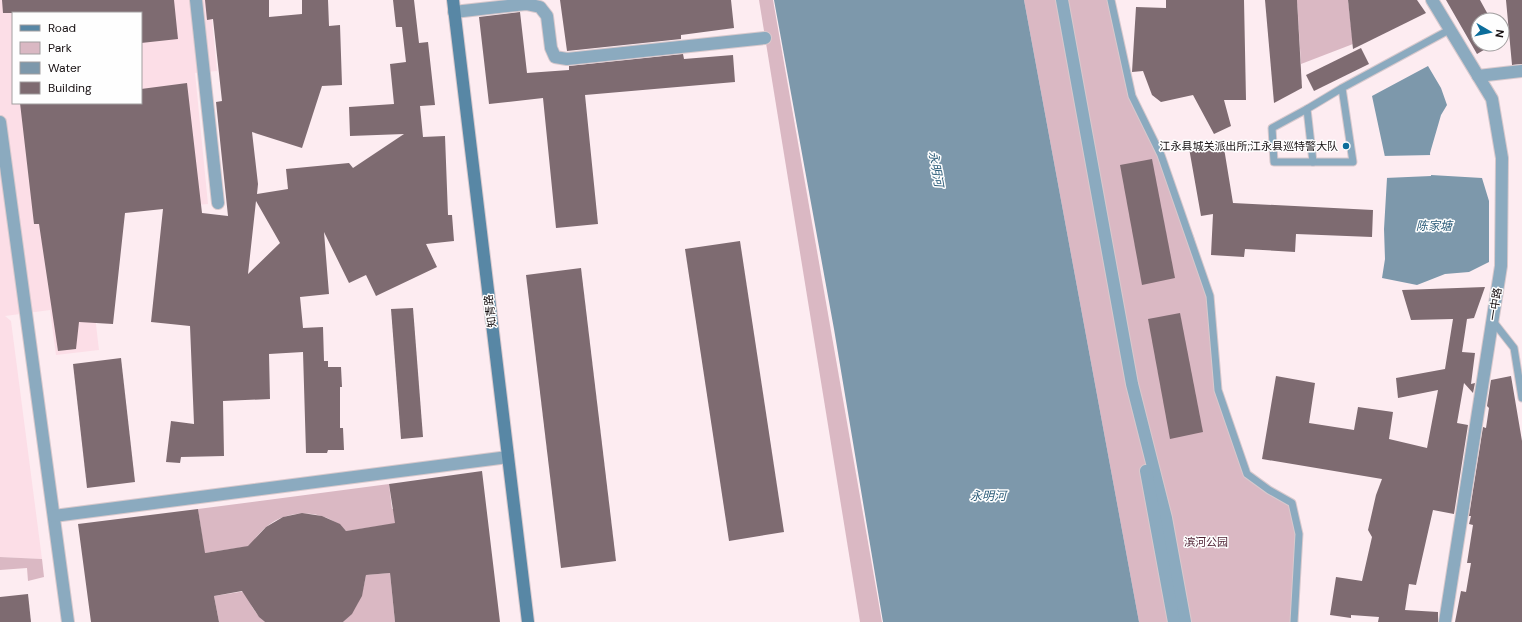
<svg xmlns="http://www.w3.org/2000/svg" width="1522" height="622" viewBox="0 0 1522 622" font-family="'DM Sans','Noto Sans SC',sans-serif">
	<style>
		.built { fill: #fcdee7; fill-rule: evenodd }
		.green { fill: #dab8c3 }
		.water { fill: #7d98ab }
		.pier { fill: #fdecf1 }
		.building { fill: #7e6b71; fill-rule: evenodd }
		.lines { fill: none; stroke-linecap: round; stroke-linejoin: round }
		.lane-casing { stroke: #d8c9cd; stroke-width: 9 }
		.street-casing { stroke: #d8c9cd; stroke-width: 14 }
		.secondary-casing { stroke: #d8c9cd; stroke-width: 14 }
		.lane { stroke: #8baabf; stroke-width: 7 }
		.street { stroke: #8baabf; stroke-width: 12 }
		.secondary { stroke: #5887a5; stroke-width: 12 }
		.poi-dot { fill: #0b6d9b; stroke: #fefefe; stroke-width: 1.5 }
		.labels { text-anchor: middle; stroke-width: 3; stroke-linejoin: round; paint-order: stroke }
		.poi-label { font-size: 11px; fill: #160f11; stroke: #fefefe; text-anchor: end }
		.street-label { font-size: 11px; fill: #160f11; stroke: #fefefe }
		.park-label { font-size: 11px; fill: #4b1e30; stroke: #fefefe }
		.water-label { font-size: 12px; font-style: italic; fill: #2b5c79; stroke: #fefefe }
	</style>
	<rect width="100%" height="100%" fill="#fdecf1"/>
	<path class="built" d="M 0,0 L 210,0 L 217,71 L 195,73 L 208,204 L 83,215 L 99,350 L 56,355 L 50,310 L 5,316 L 11,321 L 42,559 L 0,557 ZM 13,13 L 141,13 L 141,103 L 13,103 Z"/>
	<g class="green">
		<polygon points="759,0 773,0 882,622 860,622"/>
		<polygon points="1024,0 1109,0 1132,96 1161,155 1194,237 1210,296 1218,390 1247,474 1292,503 1299,534 1294,622 1139,622"/>
		<polygon points="1297,0 1348,0 1353,44 1301,64"/>
		<path d="M 389,484 L 392,509 L 404,507 L 407,522 L 346,531 C 323,507 282,508 260,533 C 256,537 253,541 251,546 L 185,556 L 183,546 L 203,543 L 198,509 Z"/>
		<polygon points="0,557 42,559 44,577 28,581 27,568 0,570"/>
		<path d="M 390,573 L 395,622 L 343,622 C 359,607 362,596 366,575 Z"/>
		<path d="M 246,591 C 249,603 255,614 265,622 L 219,622 L 214,596 Z"/>
	</g>
	<g class="water">
		<polygon points="774,0 1024,0 1139,622 883,622 834,329"/>
		<polygon points="1428,66 1441,88 1447,105 1441,115 1430,153 1431,175 1482,178 1489,201 1489,262 1469,272 1445,274 1417,285 1382,278 1385,259 1384,229 1387,178 1385,157 1372,96"/>
	</g>
	<polygon class="pier" points="1432,155 1431,176 1385,178 1382,156"/>
	<g class="building">
		<polygon points="2,0 174,0 178,39 141,43 141,13 3,13"/>
		<path d="M 205,0 L 269,0 L 269,17 L 302,14 L 302,0 L 328,0 L 329,26 L 340,25 L 342,85 L 322,86 L 302,148 L 252,132 L 258,184 L 257,194 L 288,189 L 286,169 L 349,163 L 353,168 L 404,134 L 350,136 L 349,107 L 394,104 L 390,64 L 406,62 L 402,27 L 396,27 L 393,0 L 414,0 L 419,43 L 428,42 L 435,105 L 420,106 L 423,137 L 445,136 L 448,215 L 452,215 L 454,241 L 426,244 L 437,267 L 376,296 L 366,275 L 349,283 L 324,232 L 329,294 L 300,297 L 303,328 L 323,327 L 324,361 L 328,361 L 328,367 L 341,367 L 342,387 L 340,387 L 340,428 L 343,428 L 344,450 L 328,450 L 327,453 L 306,453 L 303,352 L 269,354 L 270,399 L 223,401 L 224,456 L 181,457 L 180,463 L 166,462 L 171,421 L 194,424 L 190,326 L 151,322 L 163,209 L 125,213 L 113,324 L 79,322 L 76,349 L 58,351 L 39,224 L 34,224 L 20,103 L 141,103 L 141,89 L 187,83 L 202,213 L 228,216 L 216,102 L 222,101 L 213,19 L 207,20 ZM 256,201 L 280,243 L 248,274 Z"/>
		<polygon points="560,0 731,0 734,28 681,35 681,39 567,51"/>
		<polygon points="1166,0 1244,0 1246,100 1224,100 1231,126 1214,134 1193,95 1161,102 1152,95 1143,71 1132,72 1136,7 1166,8"/>
		<polygon points="1265,0 1297,0 1302,88 1274,103"/>
		<polygon points="1348,0 1417,0 1426,13 1353,49"/>
		<polygon points="1446,0 1480,0 1491,20 1478,20 1478,44 1494,44 1477,54"/>
		<polygon points="1506,0 1522,0 1522,64 1512,65"/>
		<polygon points="520,12 527,73 569,70 569,66 683,54 684,59 733,55 735,82 585,95 598,224 556,228 543,98 489,104 479,17"/>
		<polygon points="1361,48 1369,64 1314,91 1306,75"/>
		<polygon points="1223,142 1233,203 1373,210 1372,237 1296,234 1295,252 1245,249 1244,257 1211,255 1213,214 1201,216 1189,148"/>
		<polygon points="1152,159 1175,278 1142,285 1120,165"/>
		<polygon points="740,241 784,532 729,541 685,249"/>
		<polygon points="581,268 616,561 561,568 526,275"/>
		<polygon points="1485,287 1474,318 1467,319 1462,352 1475,353 1471,384 1475,383 1473,393 1464,383 1457,423 1468,425 1454,514 1433,510 1416,585 1409,584 1405,610 1438,612 1438,622 1378,622 1379,617 1351,615 1351,618 1330,615 1336,577 1362,581 1372,537 1368,530 1376,495 1382,479 1262,459 1276,376 1315,383 1309,423 1354,430 1358,407 1393,412 1389,439 1427,448 1438,390 1398,398 1396,378 1445,369 1453,319 1411,320 1402,290"/>
		<polygon points="413,308 423,437 401,439 391,309"/>
		<polygon points="1180,313 1203,432 1170,439 1148,319"/>
		<polygon points="121,358 135,482 87,488 73,364"/>
		<polygon points="1511,376 1522,441 1522,622 1455,622 1461,591 1466,592 1471,563 1467,563 1473,525 1469,524 1471,516 1469,516 1483,427 1486,428 1489,408 1487,406 1491,380"/>
		<polygon points="482,471 500,622 395,622 390,573 366,575 362,596 352,614 343,622 265,622 259,617 242,591 214,596 219,622 91,622 78,524 198,509 205,553 248,546 266,527 283,517 302,513 322,516 340,524 346,531 395,523 389,484"/>
		<polygon points="28,594 31,622 0,622 0,597"/>
	</g>
	<g class="lines">
		<defs>
			<g id="lane">
				<polyline points="1111,0 1132,96 1161,155 1210,296 1218,390 1247,474 1269,490 1292,503 1299,534 1294,622"/>
				<polyline points="1342,88 1353,162 1313,162 1307,109 1342,88 1449,30"/>
				<polyline points="1307,109 1272,128 1274,162 1313,162"/>
				<polyline points="1492,320 1514,348 1522,398"/>
			</g>
			<g id="street">
				<polyline points="196,0 218,203"/>
				<polyline points="1062,0 1132,384 1166,518 1185,622"/>
				<polyline points="1432,0 1492,99 1502,158 1501,266 1445,622"/>
				<polyline points="454,12 526,4 540,7 547,16 551,48 555,57 567,59 765,38"/>
				<polyline points="1478,76 1522,71"/>
				<polyline points="0,122 68,622"/>
				<polyline points="1146,471 1174,622"/>
				<polyline points="54,516 508,457"/>
			</g>
			<polyline id="secondary" points="453,0 528,622"/>
		</defs>
		<use href="#lane" class="lane-casing"/>
		<use href="#street" class="street-casing"/>
		<use href="#secondary" class="secondary-casing"/>
		<use href="#lane" class="lane"/>
		<use href="#street" class="street"/>
		<use href="#secondary" class="secondary"/>
	</g>
	<circle class="poi-dot" cx="1346" cy="146" r="4"/>
	<g class="labels">
		<g class="poi-label">
			<text x="1338" y="150">江永县城关派出所;江永县巡特警大队</text>
		</g>
		<g class="street-label">
			<text transform="translate(1495 304) rotate(-81)" y="4">一中路</text>
			<text transform="translate(490 311) rotate(-97)" y="4">知青路</text>
		</g>
		<g class="park-label">
			<text x="1206" y="546">滨河公园</text>
		</g>
		<g class="water-label">
			<text transform="translate(936 169) rotate(80)" y="4">永明河</text>
			<text x="1434" y="230">陈家塘</text>
			<text x="988" y="500">永明河</text>
		</g>
	</g>
	<rect x="12" y="12" width="130" height="92" fill="#fefefe" stroke="#a19e9f"/>
	<rect x="20" y="25" width="20" height="6" fill="#5887a5" stroke="#a19e9f"/>
	<text x="48" y="32" font-size="12" fill="#160f11">Road</text>
	<rect x="20" y="42" width="20" height="12" fill="#dab8c3" stroke="#a19e9f"/>
	<text x="48" y="52" font-size="12" fill="#160f11">Park</text>
	<rect x="20" y="62" width="20" height="12" fill="#7d98ab" stroke="#a19e9f"/>
	<text x="48" y="72" font-size="12" fill="#160f11">Water</text>
	<rect x="20" y="82" width="20" height="12" fill="#7e6b71" stroke="#a19e9f"/>
	<text x="48" y="92" font-size="12" fill="#160f11">Building</text>
	<g transform="translate(1490 32) rotate(99)"><circle r="19" fill="#fefefe" stroke="#a19e9f"/>
	<path d="M0-3L7 15L0 10L-7 15Z" fill="#0b6d9b"/>
	<text y="-6" font-size="11" font-weight="bold" text-anchor="middle" fill="#160f11">N</text>
	</g>
</svg>
